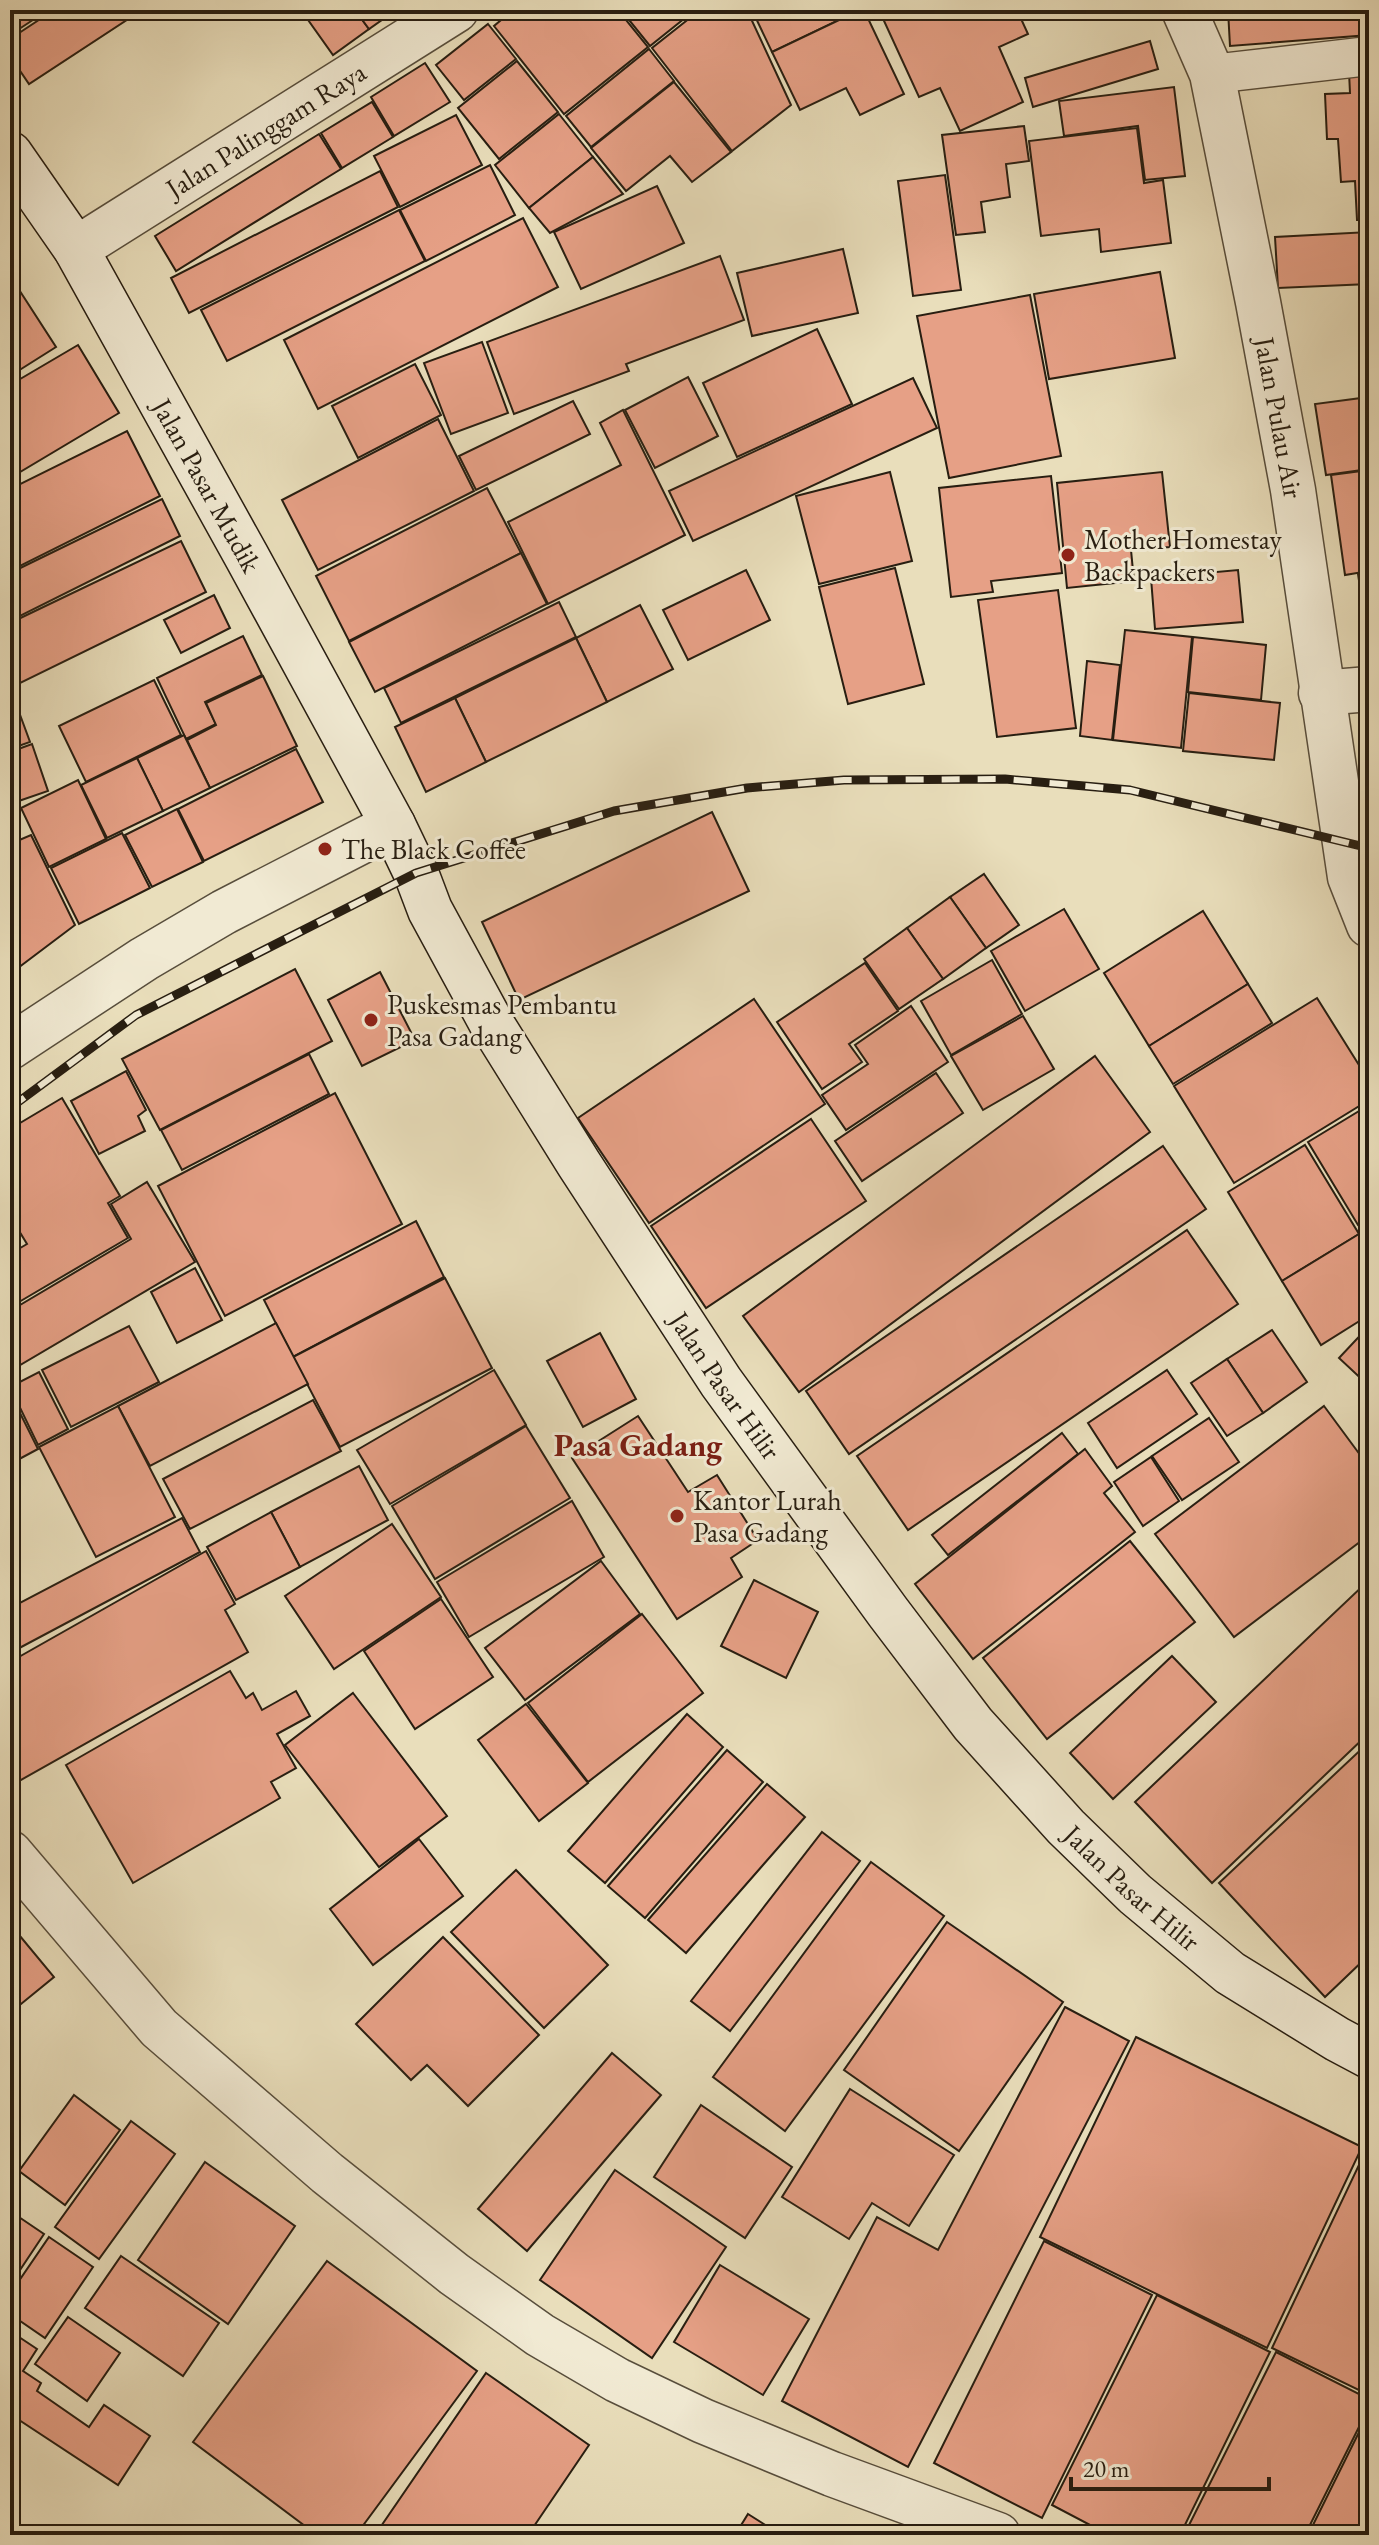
<svg xmlns="http://www.w3.org/2000/svg" width="1379" height="2545" viewBox="0 0 1379 2545" font-family="'EB Garamond',serif">
	<style>
		.building { fill: #e6a086; stroke: #281e11; stroke-width: 2 }
		.lines { fill: none; stroke-linecap: round; stroke-linejoin: round }
		.service-casing { stroke: #584e3c; stroke-width: 41 }
		.minor-casing { stroke: #584e3c; stroke-width: 47 }
		.secondary-casing { stroke: #281e11; stroke-width: 47 }
		.service { stroke: #f1ead3; stroke-width: 38 }
		.minor { stroke: #f1ead3; stroke-width: 44 }
		.secondary { stroke: #f1ead3; stroke-width: 44 }
		.rail-casing { stroke: #281e11; stroke-width: 9 }
		.rail { stroke: #f1ead3; stroke-width: 6; stroke-dasharray: 18; stroke-linecap: butt }
		.poi-dot { fill: #8f2418; stroke: #f1ead3; stroke-width: 3 }
		.labels { text-anchor: middle; stroke-width: 6; stroke-linejoin: round; paint-order: stroke }
		.street-label { font-size: 28px; fill: #281e11; stroke: #f1ead3 }
		.poi-label { font-size: 28px; fill: #281e11; stroke: #f1ead3; text-anchor: start }
		.quarter-label { font-size: 32px; font-weight: bold; fill: #7a1f14; stroke: #f1ead3 }
	</style>
	<rect width="100%" height="100%" fill="#e9debb"/>
	<filter id="stains"><feTurbulence type="fractalNoise" baseFrequency=".0025" numOctaves="4"/><feColorMatrix values="0 0 0 0 .2 0 0 0 0 .09 0 0 0 0 .02 0 0 0 .5 -.17"/></filter>
	<radialGradient id="worn" r=".72"><stop offset=".6" stop-color="#630" stop-opacity="0"/><stop offset="1" stop-color="#630" stop-opacity=".3"/></radialGradient>
	<g class="building">
		<polygon points="10,10 48,10 10,35"/>
		<polygon points="54,10 142,10 29,84 10,56 10,39"/>
		<polygon points="301,10 355,10 369,29 333,55"/>
		<polygon points="355,10 396,10 369,29"/>
		<polygon points="513,10 570,10 573,14 578,10 618,10 648,47 564,114 494,26"/>
		<polygon points="621,10 695,10 650,46"/>
		<polygon points="700,10 747,10 791,105 732,151 652,48"/>
		<polygon points="752,10 860,10 772,52"/>
		<polygon points="860,10 864,10 904,94 860,115 846,88 800,110 772,52"/>
		<polygon points="879,10 1017,10 1028,34 999,47 1023,102 960,131 940,88 919,97"/>
		<polygon points="1228,10 1369,10 1369,35 1230,46"/>
		<polygon points="488,24 516,59 464,100 436,65"/>
		<polygon points="1150,41 1158,69 1033,107 1025,78"/>
		<polygon points="649,49 674,81 591,147 566,116"/>
		<polygon points="517,61 558,112 499,159 458,108"/>
		<polygon points="425,63 450,102 394,136 371,97"/>
		<polygon points="1369,71 1369,220 1357,220 1355,181 1341,182 1338,139 1327,139 1325,94 1350,93 1349,72"/>
		<polygon points="674,82 731,152 692,182 670,156 626,191 591,148"/>
		<polygon points="1174,87 1185,176 1145,180 1138,126 1064,136 1059,101"/>
		<polygon points="372,102 393,137 342,168 321,133"/>
		<polygon points="559,114 593,157 529,208 495,165"/>
		<polygon points="456,115 482,165 400,207 374,156"/>
		<polygon points="1024,126 1029,161 1006,164 1010,197 981,202 985,232 956,235 942,135"/>
		<polygon points="1137,128 1144,183 1163,180 1171,243 1101,252 1099,229 1041,236 1029,141"/>
		<polygon points="319,134 341,169 176,271 155,236"/>
		<polygon points="593,157 623,194 550,233 529,208"/>
		<polygon points="490,165 515,215 426,261 400,210"/>
		<polygon points="380,171 398,207 189,313 171,278"/>
		<polygon points="945,175 961,290 913,296 898,181"/>
		<polygon points="657,186 684,243 581,289 554,232"/>
		<polygon points="399,210 425,261 227,361 201,310"/>
		<polygon points="523,218 558,287 318,409 284,340"/>
		<polygon points="1369,232 1369,284 1278,288 1275,237"/>
		<polygon points="843,249 858,313 752,336 737,273"/>
		<polygon points="720,256 744,320 626,364 629,371 514,414 487,342"/>
		<polygon points="1160,272 1175,358 1049,379 1034,294"/>
		<polygon points="16,285 56,347 10,376 10,288"/>
		<polygon points="1030,295 1061,456 949,478 917,316"/>
		<polygon points="817,329 852,404 737,457 703,383"/>
		<polygon points="482,342 508,413 451,434 424,363"/>
		<polygon points="78,345 119,413 10,478 10,385"/>
		<polygon points="415,364 441,415 358,458 332,406"/>
		<polygon points="688,377 718,436 655,468 625,410"/>
		<polygon points="913,378 937,428 693,541 669,491"/>
		<polygon points="1369,397 1369,469 1326,475 1315,404"/>
		<polygon points="573,401 590,434 476,490 459,456"/>
		<polygon points="623,410 685,535 548,604 508,522 621,465 600,423"/>
		<polygon points="438,419 474,491 318,570 282,500"/>
		<polygon points="127,431 160,496 10,571 10,489"/>
		<polygon points="1369,470 1369,571 1345,575 1331,475"/>
		<polygon points="890,472 912,561 819,584 796,496"/>
		<polygon points="1162,472 1170,547 1131,550 1134,581 1067,588 1057,483"/>
		<polygon points="1051,476 1062,573 991,581 993,592 951,597 939,488"/>
		<polygon points="487,488 521,553 349,641 316,576"/>
		<polygon points="162,499 180,536 10,621 10,573"/>
		<polygon points="181,541 206,592 10,688 10,623"/>
		<polygon points="521,553 547,604 375,692 349,642"/>
		<polygon points="895,568 924,684 848,704 819,587"/>
		<polygon points="746,570 770,620 688,660 663,610"/>
		<polygon points="1238,570 1243,622 1155,629 1151,578"/>
		<polygon points="1369,573 1369,649 1358,574"/>
		<polygon points="1058,590 1076,728 997,737 978,600"/>
		<polygon points="214,595 230,628 181,653 164,620"/>
		<polygon points="559,602 576,637 401,723 384,688"/>
		<polygon points="640,605 673,669 607,702 576,638"/>
		<polygon points="1125,630 1192,637 1181,748 1113,740"/>
		<polygon points="243,636 262,675 205,702 216,724 186,739 157,678"/>
		<polygon points="1193,637 1266,645 1261,700 1188,692"/>
		<polygon points="576,638 607,702 486,762 455,698"/>
		<polygon points="1087,661 1120,665 1112,740 1080,736"/>
		<polygon points="263,676 297,746 210,788 187,740 216,725 206,703"/>
		<polygon points="154,680 181,735 86,782 59,726"/>
		<polygon points="1189,693 1280,703 1274,760 1183,751"/>
		<polygon points="455,698 486,762 426,792 395,727"/>
		<polygon points="19,712 30,742 10,749 10,716"/>
		<polygon points="184,735 210,788 163,811 137,758"/>
		<polygon points="32,744 48,791 10,804 10,752"/>
		<polygon points="296,749 323,802 204,861 178,809"/>
		<polygon points="137,758 163,811 107,838 81,785"/>
		<polygon points="78,780 106,839 49,867 21,808"/>
		<polygon points="177,809 203,862 152,887 125,835"/>
		<polygon points="712,812 749,891 519,1000 482,922"/>
		<polygon points="122,833 150,888 79,924 51,868"/>
		<polygon points="31,835 75,925 10,974 10,844"/>
		<polygon points="984,874 1019,925 986,948 950,897"/>
		<polygon points="950,897 986,948 943,979 907,928"/>
		<polygon points="1064,909 1099,969 1025,1011 991,951"/>
		<polygon points="1203,911 1248,984 1149,1046 1104,973"/>
		<polygon points="907,928 943,979 899,1009 864,959"/>
		<polygon points="992,960 1022,1014 951,1055 921,1001"/>
		<polygon points="865,963 898,1011 849,1044 862,1062 822,1089 777,1022"/>
		<polygon points="295,969 332,1041 160,1130 122,1059"/>
		<polygon points="380,972 415,1040 362,1066 328,1000"/>
		<polygon points="1248,984 1272,1023 1173,1084 1149,1046"/>
		<polygon points="1317,998 1369,1081 1369,1100 1234,1183 1174,1086"/>
		<polygon points="754,999 825,1104 649,1223 578,1118"/>
		<polygon points="911,1006 948,1062 846,1130 822,1095 868,1064 855,1045"/>
		<polygon points="1023,1016 1054,1069 983,1110 951,1056"/>
		<polygon points="309,1054 329,1094 182,1170 161,1130"/>
		<polygon points="1095,1056 1150,1132 799,1392 743,1316"/>
		<polygon points="126,1071 146,1110 138,1116 145,1131 99,1154 71,1101"/>
		<polygon points="936,1073 963,1113 862,1181 835,1141"/>
		<polygon points="335,1093 402,1224 225,1316 158,1186"/>
		<polygon points="62,1098 120,1196 108,1203 128,1238 19,1302 10,1287 10,1254 27,1244 10,1216 10,1129"/>
		<polygon points="1369,1105 1369,1219 1358,1225 1308,1142"/>
		<polygon points="811,1119 866,1201 706,1308 651,1226"/>
		<polygon points="1305,1145 1359,1234 1282,1281 1228,1192"/>
		<polygon points="1163,1146 1206,1209 849,1454 806,1391"/>
		<polygon points="147,1182 195,1262 10,1371 10,1311 131,1239 111,1204"/>
		<polygon points="416,1221 444,1277 293,1357 264,1300"/>
		<polygon points="1187,1230 1238,1304 908,1530 857,1456"/>
		<polygon points="1359,1234 1366,1244 1369,1242 1369,1315 1321,1345 1282,1281"/>
		<polygon points="195,1268 222,1320 177,1343 151,1292"/>
		<polygon points="445,1278 492,1368 340,1447 293,1357"/>
		<polygon points="276,1323 308,1384 150,1466 118,1406"/>
		<polygon points="129,1326 159,1382 71,1427 42,1370"/>
		<polygon points="1369,1326 1369,1386 1339,1358"/>
		<polygon points="1272,1330 1307,1382 1263,1413 1227,1359"/>
		<polygon points="600,1333 636,1399 583,1427 547,1361"/>
		<polygon points="1227,1359 1263,1413 1227,1436 1191,1383"/>
		<polygon points="494,1370 526,1425 390,1504 357,1450"/>
		<polygon points="1167,1370 1197,1414 1117,1468 1088,1423"/>
		<polygon points="39,1372 68,1429 38,1445 10,1387"/>
		<polygon points="313,1400 341,1451 190,1529 163,1479"/>
		<polygon points="14,1401 38,1449 10,1464 10,1403"/>
		<polygon points="118,1406 175,1517 96,1557 39,1447"/>
		<polygon points="1324,1406 1369,1467 1369,1535 1234,1637 1155,1534"/>
		<polygon points="638,1416 688,1492 717,1475 758,1540 731,1558 742,1577 677,1619 572,1458"/>
		<polygon points="1209,1418 1239,1462 1182,1500 1152,1456"/>
		<polygon points="526,1426 570,1498 435,1579 392,1506"/>
		<polygon points="1062,1433 1078,1454 948,1555 932,1535"/>
		<polygon points="1085,1449 1112,1486 1104,1493 1135,1532 973,1659 915,1584"/>
		<polygon points="1151,1457 1179,1501 1143,1526 1114,1482"/>
		<polygon points="359,1466 388,1520 300,1567 271,1512"/>
		<polygon points="572,1501 604,1557 469,1637 437,1582"/>
		<polygon points="271,1512 300,1567 236,1600 207,1547"/>
		<polygon points="182,1518 200,1552 10,1653 10,1608"/>
		<polygon points="392,1524 441,1597 334,1669 285,1596"/>
		<polygon points="1130,1541 1195,1622 1047,1739 983,1658"/>
		<polygon points="206,1551 235,1604 225,1610 248,1652 12,1785 10,1781 10,1662"/>
		<polygon points="601,1561 640,1614 525,1700 485,1648"/>
		<polygon points="754,1580 818,1612 786,1678 721,1646"/>
		<polygon points="1369,1580 1369,1733 1212,1883 1135,1802"/>
		<polygon points="441,1599 493,1677 415,1729 364,1651"/>
		<polygon points="642,1614 703,1693 588,1782 528,1703"/>
		<polygon points="1172,1656 1216,1702 1113,1799 1070,1753"/>
		<polygon points="230,1671 246,1698 253,1693 262,1710 296,1691 310,1716 277,1734 296,1768 271,1782 280,1798 133,1883 66,1765"/>
		<polygon points="353,1693 447,1816 379,1867 285,1745"/>
		<polygon points="526,1704 588,1783 539,1821 478,1740"/>
		<polygon points="687,1714 723,1747 605,1883 568,1851"/>
		<polygon points="1369,1742 1369,1955 1325,1997 1219,1883"/>
		<polygon points="727,1750 763,1782 645,1918 608,1886"/>
		<polygon points="767,1784 805,1817 686,1953 648,1920"/>
		<polygon points="822,1832 860,1861 730,2031 691,2001"/>
		<polygon points="419,1839 463,1896 373,1965 330,1909"/>
		<polygon points="871,1862 944,1916 785,2131 713,2077"/>
		<polygon points="516,1870 608,1965 544,2028 451,1932"/>
		<polygon points="947,1922 1063,2002 959,2151 844,2070"/>
		<polygon points="10,1924 54,1977 10,2013"/>
		<polygon points="443,1937 539,2035 468,2106 427,2065 411,2080 356,2024"/>
		<polygon points="1065,2007 1129,2041 908,2467 782,2401 877,2217 938,2250"/>
		<polygon points="1136,2037 1362,2147 1267,2348 1040,2237"/>
		<polygon points="612,2053 661,2095 527,2251 478,2209"/>
		<polygon points="850,2089 954,2155 909,2226 872,2203 849,2239 782,2197"/>
		<polygon points="74,2095 120,2130 65,2205 19,2171"/>
		<polygon points="701,2105 792,2167 745,2238 654,2177"/>
		<polygon points="131,2121 175,2154 99,2259 55,2227"/>
		<polygon points="1367,2148 1369,2149 1369,2395 1272,2348"/>
		<polygon points="205,2162 295,2226 228,2324 138,2260"/>
		<polygon points="615,2170 726,2247 652,2358 540,2280"/>
		<polygon points="10,2211 44,2234 10,2285"/>
		<polygon points="49,2237 93,2267 45,2338 10,2314 10,2294"/>
		<polygon points="1044,2241 1152,2295 1042,2518 934,2463"/>
		<polygon points="121,2256 219,2323 183,2376 85,2308"/>
		<polygon points="327,2261 477,2371 356,2535 317,2535 193,2442"/>
		<polygon points="720,2265 809,2319 763,2395 674,2342"/>
		<polygon points="1157,2295 1270,2352 1180,2535 1109,2535 1052,2505"/>
		<polygon points="68,2317 120,2353 87,2401 35,2364"/>
		<polygon points="10,2331 37,2349 23,2371 41,2383 37,2391 89,2427 104,2405 150,2436 118,2485 10,2414"/>
		<polygon points="1276,2352 1369,2399 1369,2407 1305,2535 1184,2535"/>
		<polygon points="486,2373 589,2445 528,2535 375,2535"/>
		<polygon points="1369,2412 1369,2535 1308,2535"/>
		<polygon points="748,2514 781,2535 735,2535"/>
	</g>
	<g class="lines">
		<defs>
			<polyline id="service" points="1212,74 1369,56"/>
			<g id="minor">
				<path id="s1" d="M 1184,10 L 1212,74 L 1258,302 L 1293,490 L 1350,877 L 1369,925"/>
				<path id="s2" d="M 76,249 L 456,10"/>
				<polyline points="1321,693 1369,689"/>
				<polyline points="10,1047 144,959 224,912 393,825"/>
				<polyline points="10,1853 159,2028 327,2173 454,2274 540,2335 617,2380 703,2421 832,2474 998,2535"/>
			</g>
			<g id="secondary">
				<path id="s3" d="M 10,154 L 76,249 L 247,557 L 393,825 L 416,873 L 430,910 L 493,1026 L 579,1164 L 721,1382 L 888,1612 L 973,1724 L 1066,1827 L 1135,1894 L 1230,1973 L 1337,2039 L 1369,2056"/>
			</g>
		</defs>
		<use href="#service" class="service-casing"/>
		<use href="#minor" class="minor-casing"/>
		<use href="#secondary" class="secondary-casing"/>
		<use href="#service" class="service"/>
		<use href="#minor" class="minor"/>
		<use href="#secondary" class="secondary"/>
		<defs>
			<polyline id="rail" points="10,1108 136,1015 416,873 614,811 747,788 844,780 1005,779 1130,790 1369,848"/>
		</defs>
		<use href="#rail" class="rail-casing"/>
		<use href="#rail" class="rail"/>
	</g>
	<g class="poi-dot">
		<circle cx="1068" cy="555" r="8"/>
		<circle cx="325" cy="849" r="8"/>
		<circle cx="371" cy="1020" r="8"/>
		<circle cx="677" cy="1516" r="8"/>
	</g>
	<g class="labels">
		<g class="street-label">
			<text dy="10" stroke="none"><textPath href="#s2" startOffset="224">Jalan Palinggam Raya</textPath></text>
			<text dy="10" stroke="none"><textPath href="#s1" startOffset="420">Jalan Pulau Air</textPath></text>
			<text dy="10" stroke="none"><textPath href="#s3" startOffset="386">Jalan Pasar Mudik</textPath></text>
			<text dy="10" stroke="none"><textPath href="#s3" startOffset="1426">Jalan Pasar Hilir</textPath></text>
			<text dy="10" stroke="none"><textPath href="#s3" startOffset="2074">Jalan Pasar Hilir</textPath></text>
		</g>
		<g class="poi-label">
			<text x="1084" y="549">Mother Homestay<tspan x="1084" dy="32">Backpackers</tspan></text>
			<text x="341" y="859">The Black Coffee</text>
			<text x="387" y="1014">Puskesmas Pembantu<tspan x="387" dy="32">Pasa Gadang</tspan></text>
			<text x="693" y="1510">Kantor Lurah<tspan x="693" dy="32">Pasa Gadang</tspan></text>
		</g>
		<g class="quarter-label">
			<text x="638" y="1456">Pasa Gadang</text>
		</g>
	</g>
	<rect width="1379" height="2545" fill="none" stroke="#e9debb" stroke-width="40"/>
	<rect x="12" y="12" width="1355" height="2521" fill="none" stroke="#281e11" stroke-width="4"/>
	<rect x="20" y="20" width="1339" height="2505" fill="none" stroke="#281e11" stroke-width="2"/>
	<path d="M1071 2477v12h198v-12" fill="none" stroke="#281e11" stroke-width="4"/>
	<text x="1083" y="2477" font-size="24" fill="#281e11" stroke="#f1ead3" stroke-width="6" paint-order="stroke">20 m</text>
	<rect width="100%" height="100%" filter="url(#stains)"/>
	<rect width="100%" height="100%" fill="url(#worn)"/>
</svg>
